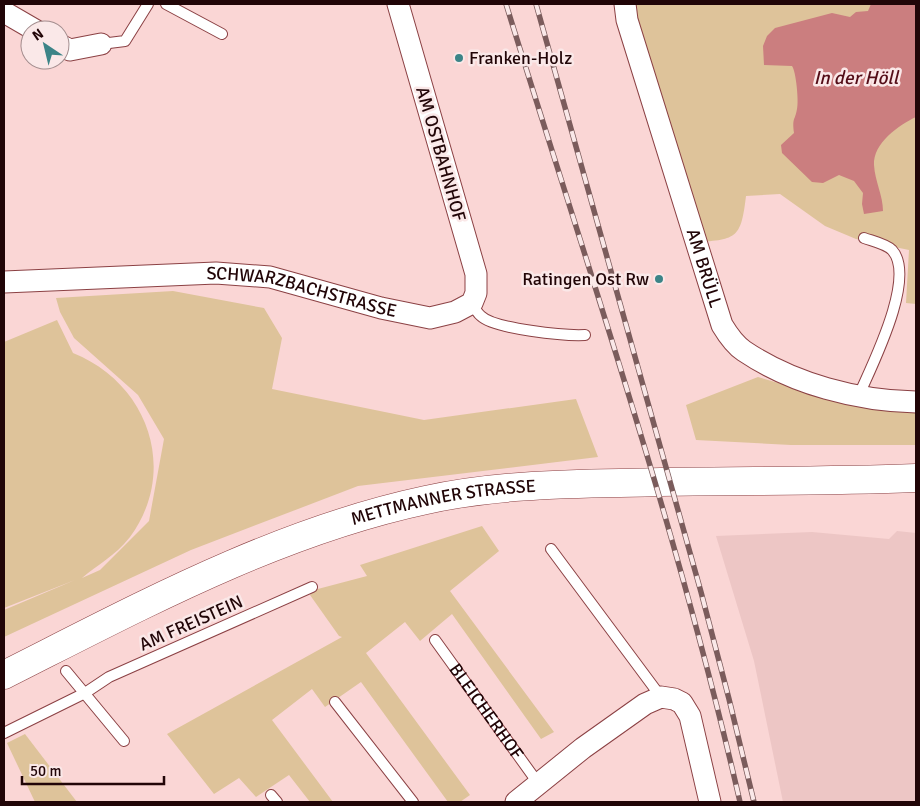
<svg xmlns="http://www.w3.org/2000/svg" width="920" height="806" viewBox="0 0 920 806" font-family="Signika,sans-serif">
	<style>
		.built { fill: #edc6c5 }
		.green { fill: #dec39a }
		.water { fill: #cb7e7f }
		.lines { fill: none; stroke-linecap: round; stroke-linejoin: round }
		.lane-casing { stroke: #8b4144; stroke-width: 12 }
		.street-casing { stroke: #8b4144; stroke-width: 23 }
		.secondary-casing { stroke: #8b4144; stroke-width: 29 }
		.lane { stroke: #fff; stroke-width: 10 }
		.street { stroke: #fff; stroke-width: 21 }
		.secondary { stroke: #fff; stroke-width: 28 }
		.rail-casing { stroke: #7b5c5c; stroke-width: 5.5 }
		.rail { stroke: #fae8e8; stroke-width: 4; stroke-dasharray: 11; stroke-linecap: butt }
		.poi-dot { fill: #3c8487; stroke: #fae8e8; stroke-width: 2 }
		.labels { text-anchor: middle; stroke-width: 5; stroke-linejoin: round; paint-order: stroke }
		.poi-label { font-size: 18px; fill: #210507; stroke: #fae8e8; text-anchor: start }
		.street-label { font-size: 18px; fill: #210507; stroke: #fae8e8 }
		.water-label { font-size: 19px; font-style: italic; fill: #540d17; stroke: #fae8e8 }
	</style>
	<rect width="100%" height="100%" fill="#fad6d5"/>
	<polygon class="built" points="897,531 916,533 916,802 783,802 754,661 716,536 812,532 889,539"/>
	<g class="green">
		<path d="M 625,4 L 916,4 L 916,304 L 906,303 L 909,250 L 856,239 L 825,226 L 780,194 L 746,196 C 741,237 738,240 696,242 Z"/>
		<path d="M 173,291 L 264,308 L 282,338 L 272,389 L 424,420 L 576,399 L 598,457 L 358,486 L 191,550 L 4,637 L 4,610 L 75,580 L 4,608 L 4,342 L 57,320 L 73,353 C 148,383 179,470 130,537 C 114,557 98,564 82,578 L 100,570 L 149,521 L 164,439 L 138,395 L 74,338 L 60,312 L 56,298 Z"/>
		<polygon points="758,377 854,405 916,411 916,445 791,445 696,440 686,405"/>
		<polygon points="482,526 499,551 450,591 554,732 541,739 452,614 420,641 405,622 366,653 470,795 460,802 448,802 361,682 325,707 312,689 272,720 333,802 310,802 289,775 256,797 239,778 214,794 167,734 342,637 339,636 310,595 314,590 367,576 360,565"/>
		<polygon points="25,734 77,802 35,802 7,743"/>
	</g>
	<path class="water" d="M 871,4 L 916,4 L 916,117 C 899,125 873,143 874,165 C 875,182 883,195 883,211 L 864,214 L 862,204 L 863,193 L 854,181 L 839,175 L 823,183 L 812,182 L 782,153 L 781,145 L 794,133 C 792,117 795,121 797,109 C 799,102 796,71 792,66 L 764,65 L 763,46 L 767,36 L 775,28 L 832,13 L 850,17 L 856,12 L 868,11 Z"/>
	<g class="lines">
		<defs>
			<g id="lane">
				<polyline points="166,4 222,34"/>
				<polyline points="101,44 125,41 148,4"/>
				<path d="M 472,303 C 474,307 477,313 481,316 C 494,329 566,336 585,335"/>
				<path d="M 859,395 C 872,365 917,277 892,250 C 886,244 872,241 864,238"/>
				<polyline points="551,549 661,697"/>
				<path id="s1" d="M 435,640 L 538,783"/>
				<polyline points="66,671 124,741"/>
				<polyline points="335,702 413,802"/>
				<polyline points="4,733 85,693 109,677 312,587"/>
				<polyline points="271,795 277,802"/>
			</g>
			<g id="street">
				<path id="s2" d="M 625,4 L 627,20 L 722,325 C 728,335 735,345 744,351 C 793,384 858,401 916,402"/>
				<polyline points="4,12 35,30"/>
				<polyline points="60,45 70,50 101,44"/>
				<path id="s3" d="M 4,282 L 216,273 L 270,277 L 381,308 L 430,318 L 455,312 L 472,303 L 476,293 L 476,274 L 398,4"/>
				<polyline points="516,802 583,748 645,704 661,697 674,699 682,703 690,716 710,802"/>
			</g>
			<g id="secondary">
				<path id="s4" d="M 4,675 C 139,607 276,532 426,500 C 489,486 556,484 620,483 C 719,480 818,482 916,478"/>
			</g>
		</defs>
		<use href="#lane" class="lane-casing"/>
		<use href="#street" class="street-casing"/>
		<use href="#secondary" class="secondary-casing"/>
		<use href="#lane" class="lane"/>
		<use href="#street" class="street"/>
		<use href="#secondary" class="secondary"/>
		<defs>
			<g id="rail">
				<path d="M 506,4 C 588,269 678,531 740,802"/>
				<polyline points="536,4 701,592 729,699 754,802"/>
			</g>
		</defs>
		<use href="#rail" class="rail-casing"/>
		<use href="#rail" class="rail"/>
	</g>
	<g class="poi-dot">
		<circle cx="459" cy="58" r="5"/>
		<circle cx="659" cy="279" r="5"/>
	</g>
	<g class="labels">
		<g class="poi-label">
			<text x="469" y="64">Franken-Holz</text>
			<text x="649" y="285" text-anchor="end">Ratingen Ost Rw</text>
		</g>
		<g class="street-label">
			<text transform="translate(441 154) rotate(74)" y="6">AM OSTBAHNHOF</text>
			<text dy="6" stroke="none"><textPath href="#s2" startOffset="276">AM BRÜLL</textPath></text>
			<text dy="6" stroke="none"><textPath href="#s3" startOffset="300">SCHWARZBACHSTRASSE</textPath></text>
			<text dy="6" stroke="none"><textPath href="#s4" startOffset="475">METTMANNER STRASSE</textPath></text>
			<text transform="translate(191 623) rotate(-24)" y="6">AM FREISTEIN</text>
			<text dy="6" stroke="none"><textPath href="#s1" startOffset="88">BLEICHERHOF</textPath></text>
		</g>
		<g class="water-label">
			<text x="856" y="84">In der Höll</text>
		</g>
	</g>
	<rect width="920" height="806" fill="none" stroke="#210507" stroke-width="10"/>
	<g transform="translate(45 45) rotate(325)"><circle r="24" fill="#fae8e8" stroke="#a38d8e"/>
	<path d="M0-4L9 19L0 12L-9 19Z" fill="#3c8487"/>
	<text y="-8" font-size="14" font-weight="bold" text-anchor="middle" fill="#210507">N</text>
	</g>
	<path d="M22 776v8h142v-8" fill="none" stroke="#210507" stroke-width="2.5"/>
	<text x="30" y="776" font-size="15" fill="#210507" stroke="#fae8e8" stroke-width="4" paint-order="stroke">50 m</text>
</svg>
